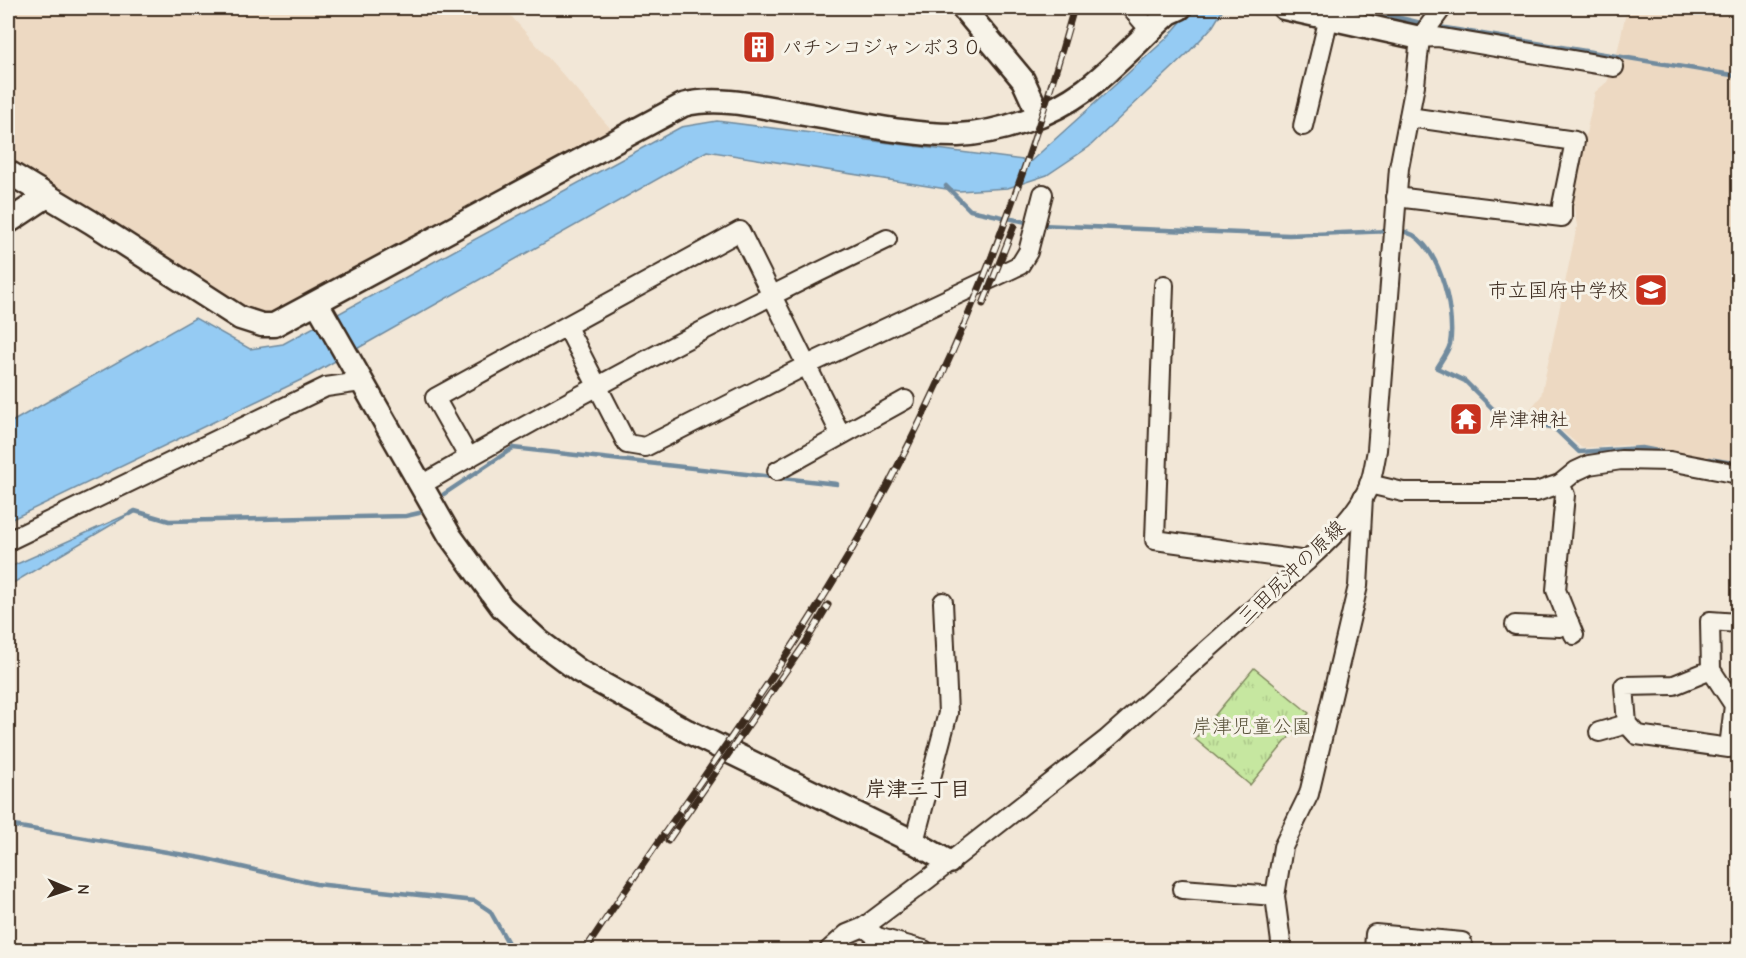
<svg xmlns="http://www.w3.org/2000/svg" width="1746" height="958" viewBox="0 0 1746 958" font-family="'Comic Neue','Klee One',sans-serif">
	<style>
		.built { fill: #edd9c2 }
		.park { fill: url(#park-tufts); stroke: #80885f; stroke-width: 1.5 }
		.water { fill: #95cbf3; stroke: #718b9e; stroke-width: 1.5 }
		.lines { fill: none; stroke-linecap: round; stroke-linejoin: round }
		.stream { stroke: #718b9e; stroke-width: 4.5 }
		.minor-casing { stroke: #3b2a1e; stroke-width: 22 }
		.tertiary-casing { stroke: #3b2a1e; stroke-width: 27 }
		.minor { stroke: #f7f3e8; stroke-width: 18 }
		.tertiary { stroke: #f7f3e8; stroke-width: 22 }
		.rail-casing { stroke: #3b2a1e; stroke-width: 7 }
		.rail { stroke: #f7f3e8; stroke-width: 4.5; stroke-dasharray: 14; stroke-linecap: butt }
		.labels { text-anchor: middle; stroke-width: 6; stroke-linejoin: round; paint-order: stroke }
		.poi-label { font-size: 20px; fill: #3b2a1e; stroke: #f7f3e8; text-anchor: start }
		.street-label { font-size: 20px; fill: #3b2a1e; stroke: #f7f3e8 }
		.park-label { font-size: 20px; fill: #575038; stroke: #f7f3e8 }
		.neighbourhood-label { font-size: 21px; font-weight: bold; fill: #3b2a1e; stroke: #f7f3e8 }
	</style>
	<defs>
		<pattern id="park-tufts" width="24" height="20" patternUnits="userSpaceOnUse" patternTransform="scale(1.5)"><rect width="24" height="20" fill="#c6e7a0"/><path d="M3 7l-1-3M5 7V3M7 7l1-3M15 17l-1-3M17 17v-4M19 17l1-3" fill="none" stroke="#abc689"/></pattern>
	</defs>
	<rect width="100%" height="100%" fill="#f2e7d7"/>
	<filter id="ink" filterUnits="userSpaceOnUse"><feTurbulence type="fractalNoise" baseFrequency=".0167" numOctaves="2"/><feDisplacementMap in="SourceGraphic" scale="12" xChannelSelector="R" yChannelSelector="G"/><feConvolveMatrix kernelMatrix="1 2 1 2 8 2 1 2 1" color-interpolation-filters="sRGB"/></filter>
	<g filter="url(#ink)">
		<g class="built">
			<polygon points="8,8 504,8 619,138 274,325 8,171"/>
			<polygon points="1627,8 1738,8 1738,462 1629,445 1582,448 1549,420 1528,412 1541,396 1550,354 1577,226 1572,198 1595,92 1607,82 1614,67"/>
		</g>
		<polygon class="park" points="1254,668 1309,713 1250,785 1195,739"/>
		<g class="water">
			<polygon points="1193,8 1224,8 1213,26 1187,54 1089,147 1047,175 1008,188 959,191 707,151 307,377 8,521 8,424 195,318 250,349 283,344 681,127 717,121 1031,161 1167,38"/>
			<polygon points="135,511 8,586 8,568"/>
		</g>
		<g class="lines">
			<g class="stream">
				<polyline points="1360,8 1425,24"/>
				<polyline points="1433,26 1738,76"/>
				<polyline points="946,186 970,210 1031,223"/>
				<polyline points="1040,225 1289,235 1391,231"/>
				<path d="M 1399,231 C 1438,232 1456,313 1450,344 C 1448,352 1441,361 1437,368 L 1465,381 L 1497,413 L 1554,428 L 1579,452 L 1642,448 L 1668,453"/>
				<polyline points="1709,459 1738,464"/>
				<polyline points="444,494 513,448 837,484"/>
				<polyline points="130,514 135,511 169,521 406,516 419,513"/>
				<polyline points="8,825 202,858 316,884 475,901 490,911 512,950"/>
			</g>
			<defs>
				<g id="minor">
					<polyline points="1131,8 1150,30"/>
					<polyline points="1420,38 1437,37 1614,67"/>
					<polyline points="1303,126 1329,17"/>
					<polyline points="1396,197 1562,217 1562,205 1575,141 1409,117"/>
					<polyline points="1164,285 1155,540 1307,561"/>
					<polyline points="567,327 627,444 645,447 805,366 1020,265 1028,252 1043,194"/>
					<polyline points="469,458 435,398 740,231 841,435"/>
					<polyline points="777,471 905,400"/>
					<polyline points="1369,484 1403,492 1536,492 1560,484 1576,471 1589,465 1621,460 1670,461 1738,474"/>
					<polyline points="1560,484 1565,495 1556,590 1574,635"/>
					<path d="M 421,485 C 573,397 728,315 887,239"/>
					<polyline points="8,541 326,387 354,383 362,379"/>
					<polyline points="1515,625 1560,627 1569,622"/>
					<polyline points="1711,670 1674,685 1624,686 1627,724 1637,735 1729,748 1734,705 1711,670 1710,621 1738,623"/>
					<polyline points="1599,732 1627,724"/>
					<polyline points="914,842 948,713 943,602"/>
					<polyline points="1182,889 1275,896"/>
					<polyline points="864,927 877,937 924,950"/>
					<path d="M 829,950 L 847,934 L 864,927 L 928,879 L 1107,739 L 1307,561 C 1329,540 1357,515 1369,486 C 1373,475 1375,461 1377,450 L 1399,168 L 1415,85 L 1420,38 L 1442,8"/>
					<polyline points="1282,950 1275,896 1283,847 1309,794 1358,586 1363,497"/>
					<polyline points="1374,950 1375,934 1462,942"/>
				</g>
				<g id="tertiary">
					<polyline points="963,8 1023,80 1039,115"/>
					<polyline points="1284,8 1420,38"/>
					<path d="M 8,172 L 91,222 L 240,318 L 262,325 L 274,325 L 683,105 C 721,95 765,108 804,114 C 853,122 909,136 958,135 C 1001,133 1051,115 1085,90 C 1115,67 1141,38 1169,13 L 1180,8"/>
					<polyline points="8,222 47,196"/>
					<polyline points="317,303 450,536 502,607 539,641 579,671 687,731 914,842 949,862"/>
				</g>
			</defs>
			<use href="#minor" class="minor-casing"/>
			<use href="#tertiary" class="tertiary-casing"/>
			<use href="#minor" class="minor"/>
			<use href="#tertiary" class="tertiary"/>
			<defs>
				<g id="rail">
					<polyline points="983,304 1014,226"/>
					<polyline points="668,841 806,642 828,605"/>
					<path d="M 585,950 C 678,809 783,673 866,525 C 958,361 1024,188 1074,8"/>
				</g>
			</defs>
			<use href="#rail" class="rail-casing"/>
			<use href="#rail" class="rail"/>
		</g>
	</g>
	<defs>
		<symbol id="building-square" viewBox="-11 -11 22 22"><rect x="-9" y="-9" width="18" height="18" rx="4" fill="#c8321e" stroke="#f7f3e8"/><path d="M-4-6H4V6H1V3H-1V6H-4ZM-2.5-4.3h1.7v1.8h-1.7ZM.8-4.3h1.7v1.8H.8ZM-2.5-1h1.7V.8h-1.7ZM.8-1h1.7V.8H.8Z" fill="#fff"/></symbol>
		<symbol id="school-square" viewBox="-11 -11 22 22"><rect x="-9" y="-9" width="18" height="18" rx="4" fill="#c8321e" stroke="#f7f3e8"/><path d="M0-5L7-2L0 1L-7-2ZM-4 1L0 2.5L4 1V4Q0 6-4 4Z" fill="#fff"/></symbol>
		<symbol id="temple-square" viewBox="-11 -11 22 22"><rect x="-9" y="-9" width="18" height="18" rx="4" fill="#c8321e" stroke="#f7f3e8"/><path d="M0-6L5-2H3V0L6.5 2.5H4V6H1.5V3h-3V6H-4V2.5H-6.5L-3 0V-2H-5Z" fill="#fff"/></symbol>
	</defs>
	<g fill-rule="evenodd">
		<use href="#building-square" x="740" y="28" width="38" height="38"/>
		<use href="#school-square" x="1632" y="271" width="38" height="38"/>
		<use href="#temple-square" x="1447" y="400" width="38" height="38"/>
	</g>
	<g class="labels">
		<g class="poi-label">
			<text x="782" y="54">パチンコジャンボ３０</text>
			<text x="1628" y="297" text-anchor="end">市立国府中学校</text>
			<text x="1489" y="426">岸津神社</text>
		</g>
		<g class="street-label">
			<text transform="translate(1291 572) rotate(-44)" y="7">三田尻沖の原線</text>
		</g>
		<g class="park-label">
			<text x="1252" y="733">岸津児童公園</text>
		</g>
		<g class="neighbourhood-label">
			<text x="918" y="796">岸津二丁目</text>
		</g>
	</g>
	<rect width="1746" height="958" fill="none" stroke="#f7f3e8" stroke-width="30"/>
	<rect x="15" y="15" width="1716" height="928" fill="none" stroke="#3b2a1e" stroke-width="2" filter="url(#ink)"/>
	<g transform="translate(69 889) rotate(92)" stroke="#f7f3e8" stroke-width="4.5" paint-order="stroke">
	<path d="M0-4.5L10 22L0 15L-10 22Z" fill="#3b2a1e"/>
	<text y="-9" font-size="16" font-weight="bold" text-anchor="middle" fill="#3b2a1e">N</text>
	</g>
</svg>
